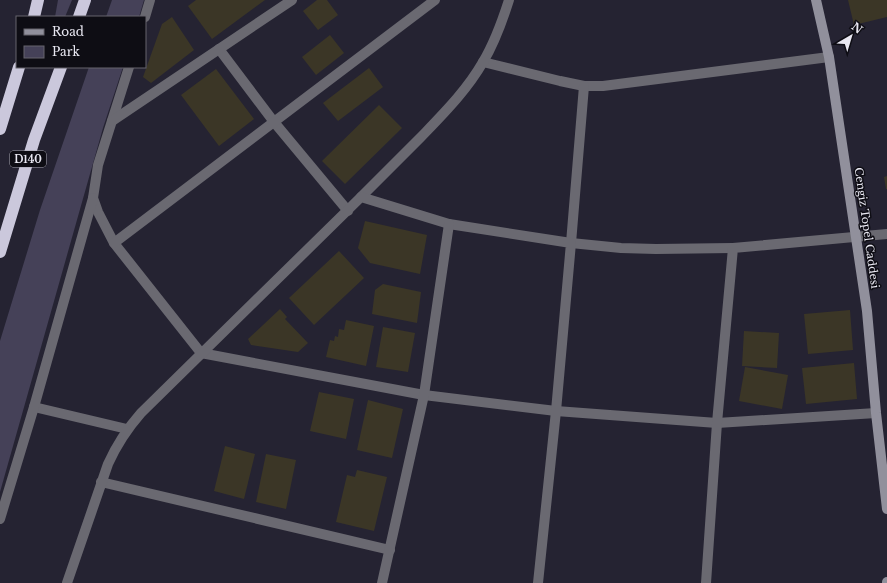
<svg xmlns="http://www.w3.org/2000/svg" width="887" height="583" viewBox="0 0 887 583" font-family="'Libre Baskerville',serif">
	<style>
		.green { fill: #454158 }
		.building { fill: #3b3626 }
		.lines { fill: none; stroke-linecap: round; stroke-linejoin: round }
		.street { stroke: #6a6971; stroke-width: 10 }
		.secondary { stroke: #91909c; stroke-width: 10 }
		.highway { stroke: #cbc8dc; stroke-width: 12 }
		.labels { text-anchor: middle; stroke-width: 3; stroke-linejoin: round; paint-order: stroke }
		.shield { fill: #0e0d14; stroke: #a7a6af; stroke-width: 1 }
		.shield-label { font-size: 10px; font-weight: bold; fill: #e9e8f2 }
		.street-label { font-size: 11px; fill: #e9e8f2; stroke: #0e0d14 }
	</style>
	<rect width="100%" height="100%" fill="#252332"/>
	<g class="green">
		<polygon points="58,0 72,0 65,17 55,17"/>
		<polygon points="112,0 144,0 139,17 106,17"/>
		<polygon points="89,67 123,67 103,128 0,492 0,341 40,210"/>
	</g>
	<g class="building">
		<polygon points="196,0 265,0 212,39 188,6"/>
		<polygon points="317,0 327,0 338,15 318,30 303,11"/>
		<polygon points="848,0 887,0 887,17 854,25"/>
		<polygon points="172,17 194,50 151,83 143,77 162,24"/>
		<polygon points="330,35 344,53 316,75 302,57"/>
		<polygon points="369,68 383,87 338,121 323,103"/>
		<polygon points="216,69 254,119 219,146 181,95"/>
		<polygon points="379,105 402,128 345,184 322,161"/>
		<polygon points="887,176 887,189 886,189 884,177"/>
		<polygon points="365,221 427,235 420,274 370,263 358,248"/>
		<polygon points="339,251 364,278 314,325 289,298"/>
		<polygon points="383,284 421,292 417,323 372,314 375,290"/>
		<polygon points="280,309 287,317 285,319 308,343 298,352 251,345 248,339"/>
		<polygon points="850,310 853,350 808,354 804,314"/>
		<polygon points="346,320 374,326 366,366 326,357 330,340 334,341 335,336 338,337 339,329 344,330"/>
		<polygon points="383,327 415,333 408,372 376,367"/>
		<polygon points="744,331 779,333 777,368 742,366"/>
		<polygon points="854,363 857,399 806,404 802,368"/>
		<polygon points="745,367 788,375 782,409 739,401"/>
		<polygon points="319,392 354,399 346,439 310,431"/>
		<polygon points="368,400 403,409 392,458 357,450"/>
		<polygon points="225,446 255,454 244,499 214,491"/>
		<polygon points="266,454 296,460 286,509 256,502"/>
		<polygon points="357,470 387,477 374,531 336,522 347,475 355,477"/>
	</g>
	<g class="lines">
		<g class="street">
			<polyline points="145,17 150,0"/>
			<polyline points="219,49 274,122 348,211"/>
			<polyline points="483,62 560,81 584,86 603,86 829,57"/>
			<polyline points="129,67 98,165 93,198 98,212 114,243 201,353 424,395 556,411 717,423 876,413"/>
			<polyline points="584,86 571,243 621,248 656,249 733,248"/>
			<polyline points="112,121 292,0"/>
			<path d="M 361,197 C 381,177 401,157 421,137 C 444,113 467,90 483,62 C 495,42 502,22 509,0"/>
			<polyline points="114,243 435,0"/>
			<polyline points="34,407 127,429"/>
			<polyline points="101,482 390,550"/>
			<polyline points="0,519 34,407 93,198"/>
			<path d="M 67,583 L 108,464 C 117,444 127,429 141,413 L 361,197 L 449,224 L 571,243 L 556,411 L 538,583"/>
			<polyline points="382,583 424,395 449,224"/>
			<polyline points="706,583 717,423 733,248 887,234"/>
		</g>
		<g class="secondary">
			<polyline points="816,0 829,57 867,311 876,413 887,509"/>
			<polyline points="887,583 887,582"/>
		</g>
		<g class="highway">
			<polyline points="34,17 38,0"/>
			<polyline points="79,17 85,0"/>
			<polyline points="0,129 19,67"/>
			<polyline points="0,252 34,140 61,67"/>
		</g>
	</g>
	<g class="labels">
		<rect class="shield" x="10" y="151" width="36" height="16" rx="3"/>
		<g class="shield-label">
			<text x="28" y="163">D140</text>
		</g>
		<g class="street-label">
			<text transform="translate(867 228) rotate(82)" y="4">Cengiz Topel Caddesi</text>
		</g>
	</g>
	<rect x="16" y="16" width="130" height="52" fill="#0e0d14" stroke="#66656d"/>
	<rect x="24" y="29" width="20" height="6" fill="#91909c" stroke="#66656d"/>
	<text x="52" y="36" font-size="12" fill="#e9e8f2">Road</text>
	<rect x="24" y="46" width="20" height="12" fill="#454158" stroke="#66656d"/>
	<text x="52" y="56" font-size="12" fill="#e9e8f2">Park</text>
	<g transform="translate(851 36) rotate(38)" stroke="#0e0d14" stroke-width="3" paint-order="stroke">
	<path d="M0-3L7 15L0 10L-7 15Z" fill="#e9e8f2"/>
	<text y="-6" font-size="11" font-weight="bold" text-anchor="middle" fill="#e9e8f2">N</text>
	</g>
</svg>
